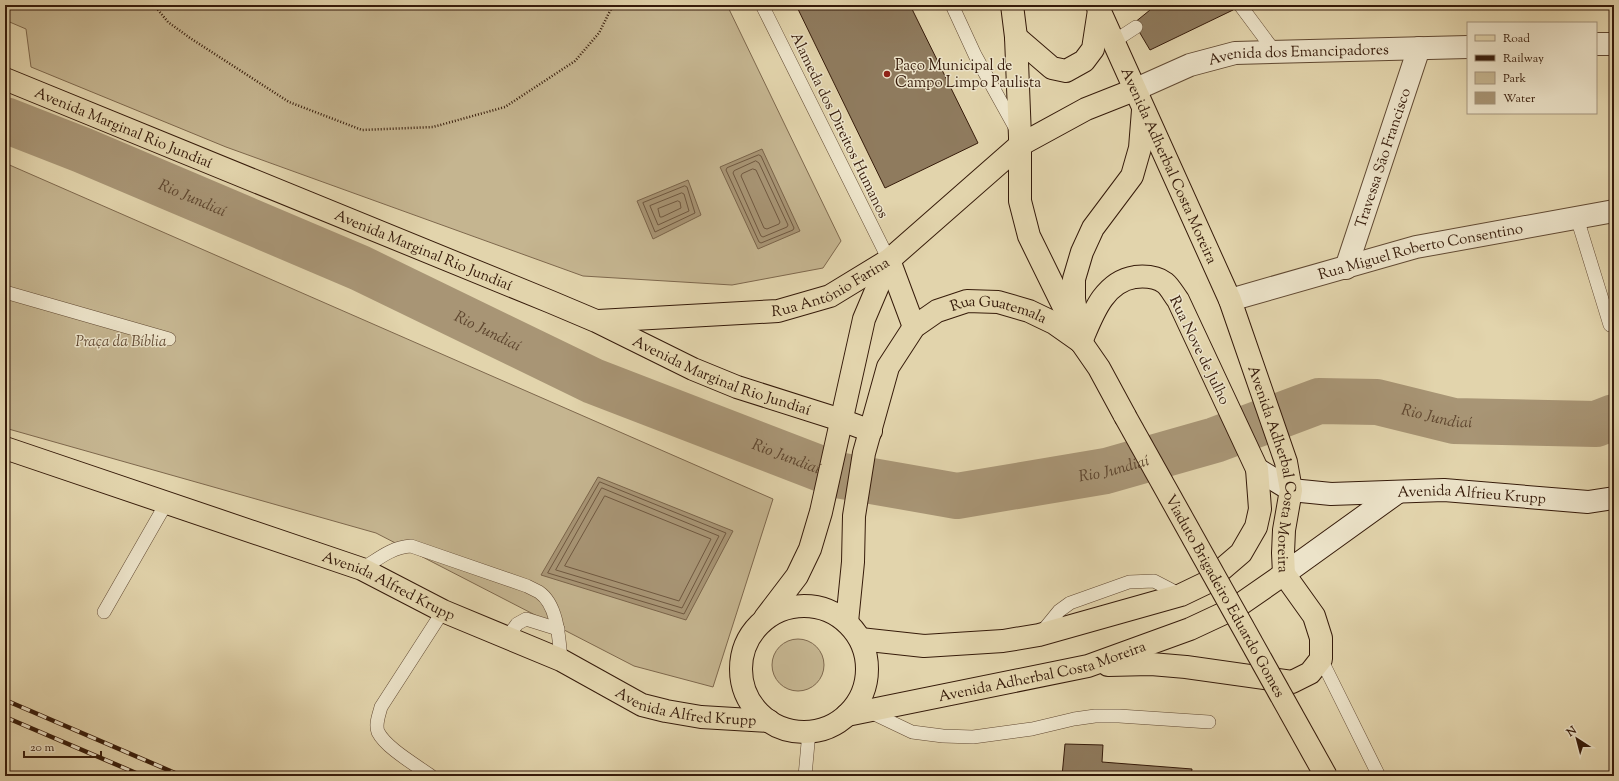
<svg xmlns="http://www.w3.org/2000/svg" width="1619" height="781" viewBox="0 0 1619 781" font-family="'Sorts Mill Goudy',serif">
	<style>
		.green { fill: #c5b590; stroke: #7e684d }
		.water { fill: #a89575; stroke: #7a644a }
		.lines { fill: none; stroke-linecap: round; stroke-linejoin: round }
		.shore { stroke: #6f5840; stroke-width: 1 }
		.river { stroke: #a89575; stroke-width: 46 }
		.building { fill: #8f7b5e; stroke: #361b0a }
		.lane-casing { stroke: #614932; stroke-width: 14 }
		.street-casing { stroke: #614932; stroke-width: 24 }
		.secondary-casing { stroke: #361b0a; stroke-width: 24 }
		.primary-casing { stroke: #361b0a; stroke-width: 24 }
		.path { stroke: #361b0a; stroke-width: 2.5; stroke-dasharray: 1 2; stroke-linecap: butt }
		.lane { stroke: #ece3c9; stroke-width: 13 }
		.street { stroke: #ece3c9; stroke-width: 22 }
		.secondary { stroke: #ece3c9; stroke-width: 22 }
		.primary { stroke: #e2d4ac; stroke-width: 22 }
		.rail-casing { stroke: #361b0a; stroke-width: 4.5 }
		.rail { stroke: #ece3c9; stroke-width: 3; stroke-dasharray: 9; stroke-linecap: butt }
		.primary-bridge-casing { stroke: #361b0a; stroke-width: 24; stroke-linecap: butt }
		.primary-bridge { stroke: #e2d4ac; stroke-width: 22 }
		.poi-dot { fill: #8f2418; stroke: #ece3c9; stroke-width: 1.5 }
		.labels { text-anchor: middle; stroke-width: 3; stroke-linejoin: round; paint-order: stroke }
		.street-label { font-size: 15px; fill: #361b0a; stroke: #ece3c9 }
		.poi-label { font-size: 15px; fill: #361b0a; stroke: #ece3c9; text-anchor: start }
		.park-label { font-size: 15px; font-style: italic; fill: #614932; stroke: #ece3c9 }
		.water-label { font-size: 16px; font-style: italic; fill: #5e462f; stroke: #ece3c9 }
	</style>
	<rect width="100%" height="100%" fill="#e2d4ac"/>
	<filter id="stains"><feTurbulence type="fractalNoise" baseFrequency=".005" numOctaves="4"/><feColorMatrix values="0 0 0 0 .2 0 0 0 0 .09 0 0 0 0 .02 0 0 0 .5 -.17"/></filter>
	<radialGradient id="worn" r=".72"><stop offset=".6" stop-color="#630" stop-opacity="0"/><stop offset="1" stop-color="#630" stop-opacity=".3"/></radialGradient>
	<g class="green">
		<polygon points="5,5 727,5 841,241 823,268 732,285 583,276 226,147 31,67 26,29 5,20"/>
		<polygon points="5,163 773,499 713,687 634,666 376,533 5,428"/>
		<circle cx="798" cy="665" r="26"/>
	</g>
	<g class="water">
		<polygon points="762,149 800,231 758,249 720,167"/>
		<polygon points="688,180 701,215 653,239 637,201"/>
		<polygon points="598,477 733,531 686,620 541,575"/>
	</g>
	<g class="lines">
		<g class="shore">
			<polygon points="759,155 761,156 794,228 793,230 761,243 759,242 726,170 727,168"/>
			<polygon points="756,161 759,163 788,225 787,227 763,237 761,236 733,173 734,171"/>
			<polygon points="753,169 756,170 780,222 779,224 767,229 764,228 741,176 742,174"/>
			<polygon points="685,186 687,187 695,213 655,232 643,203"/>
			<polygon points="682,193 684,194 689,211 658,225 650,206"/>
			<polygon points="678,201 680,202 681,208 662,217 660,217 658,209"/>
			<polygon points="600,482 726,533 684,614 548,573"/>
			<polygon points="602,488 719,536 682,608 556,570"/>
			<polygon points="605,496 711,539 679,601 565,566"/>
		</g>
		<path class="river" id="s1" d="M 5,120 L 82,150 L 360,268 L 593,381 L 837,475 L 957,496 L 1106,471 L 1215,440 L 1319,401 L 1377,402 L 1454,421 L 1596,424 L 1614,417"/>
	</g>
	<g class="building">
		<polygon points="796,5 910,5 978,143 885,188"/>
		<polygon points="1147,5 1230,5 1233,10 1150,50 1134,23 1150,10"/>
		<polygon points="1065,744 1103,745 1102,762 1192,769 1191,776 1062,776"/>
	</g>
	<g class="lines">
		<defs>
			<g id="lane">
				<polyline points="762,5 889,260"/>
				<polyline points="952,5 975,55 1016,129"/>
				<polyline points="1240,5 1275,52"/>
				<polyline points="1113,42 1136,27"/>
				<polyline points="1577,218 1610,325"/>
				<polyline points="5,292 169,339"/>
				<path d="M 362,569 C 378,559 392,547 411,546 L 527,586 C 531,588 535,590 539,592 C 558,605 559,639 561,660"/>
				<polyline points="104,612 167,502"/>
				<polyline points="1041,633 1059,611 1070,603 1129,582 1154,581 1181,595"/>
				<polyline points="507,638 517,624 526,619 558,629"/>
				<polyline points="1321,659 1379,776"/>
				<polyline points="870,712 912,732 943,736 973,737 1032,729 1074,719 1095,716 1119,716 1209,722"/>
				<path d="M 431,776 C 416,765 386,748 378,732 C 375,724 379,715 381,707 L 443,611"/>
				<polyline points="805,776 809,732"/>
			</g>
			<g id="street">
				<polyline points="1596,44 1614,44"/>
				<path id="s2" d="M 1134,90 L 1190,65 L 1235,53 L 1468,47"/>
				<path id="s3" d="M 1346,268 L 1419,48"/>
				<path id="s4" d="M 1230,300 L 1416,247 L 1614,211"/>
			</g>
			<g id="secondary">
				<path id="s5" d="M 1257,469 L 1291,490 L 1331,494 L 1444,490 L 1588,502 L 1614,498"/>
				<polyline points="1284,574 1398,492"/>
			</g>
			<g id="primary">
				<polyline points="1012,5 1016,37 1020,137 1020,201 1029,236 1081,342 1099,368 1125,416"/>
				<path id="s6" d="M 1097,5 L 1230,300 L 1286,462 L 1291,490 L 1284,530 L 1283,553 L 1284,574"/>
				<polyline points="1016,37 1052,68 1066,71 1084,61 1093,49 1099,10"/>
				<path id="s7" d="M 5,79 L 551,302 L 596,321 L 693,369 L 737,387 L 841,420 L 871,431"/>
				<polyline points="889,260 914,327"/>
				<path id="s8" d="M 598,321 L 778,311 L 830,296 L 889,260 L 1020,145 L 1086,109 L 1134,90"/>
				<polyline points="1078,323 1074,299 1074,279 1082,252 1093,228 1132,176 1140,148 1143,110"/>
				<path id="s9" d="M 5,448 L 362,569 L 443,611 L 561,660 L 642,705 L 666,711 L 701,717 L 769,721"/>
				<circle cx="804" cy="669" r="63"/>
				<polyline points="765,618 797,576 810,549 821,512 864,319 889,260"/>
				<path id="s10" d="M 847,622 L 853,562 L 854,516 L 864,453 L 888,367 L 914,327 L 937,311 L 967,301 L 998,302 L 1029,311 L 1054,323 L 1081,342"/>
				<path d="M 860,639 L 924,646 L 1003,641 L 1039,635 L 1181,595 L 1206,583 L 1241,553 L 1256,527 L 1260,509 L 1257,469 L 1178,300 C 1174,295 1170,287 1165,283 C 1157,277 1145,276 1135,277 C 1103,282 1092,316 1081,342"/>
				<polyline points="1108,665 1151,664 1186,667 1292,682 1310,673 1321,659 1321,638 1314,616 1284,574"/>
				<path id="s11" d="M 847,715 L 1088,666 L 1190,629 L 1235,608 L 1284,574"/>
			</g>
		</defs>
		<use href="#lane" class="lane-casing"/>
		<use href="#street" class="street-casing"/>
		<use href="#secondary" class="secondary-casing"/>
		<use href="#primary" class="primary-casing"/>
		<polyline class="path" points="154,5 168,22 190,38 289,102 362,130 433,127 505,107 575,61 599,33 613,5"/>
		<use href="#lane" class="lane"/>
		<use href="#street" class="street"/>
		<use href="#secondary" class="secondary"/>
		<use href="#primary" class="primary"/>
		<defs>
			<g id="rail">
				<polyline points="5,700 182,776"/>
				<polyline points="5,717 143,776"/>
			</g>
		</defs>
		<use href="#rail" class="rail-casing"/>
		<use href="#rail" class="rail"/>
		<defs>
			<g id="primary-bridge">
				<path id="s12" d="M 1125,416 L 1326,776"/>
			</g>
		</defs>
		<use href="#primary-bridge" class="primary-bridge-casing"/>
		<use href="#primary-bridge" class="primary-bridge"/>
	</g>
	<circle class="poi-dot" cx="887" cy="74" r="4"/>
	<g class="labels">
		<g class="street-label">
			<text dy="5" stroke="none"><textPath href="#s2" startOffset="171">Avenida dos Emancipadores</textPath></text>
			<text transform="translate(840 125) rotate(64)" y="5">Alameda dos Direitos Humanos</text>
			<text dy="5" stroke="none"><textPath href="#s7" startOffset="128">Avenida Marginal Rio Jundiaí</textPath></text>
			<text dy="5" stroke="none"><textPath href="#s3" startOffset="116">Travessa São Francisco</textPath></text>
			<text dy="5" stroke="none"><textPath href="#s6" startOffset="176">Avenida Adherbal Costa Moreira</textPath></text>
			<text dy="5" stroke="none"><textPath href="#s7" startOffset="452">Avenida Marginal Rio Jundiaí</textPath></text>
			<text dy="5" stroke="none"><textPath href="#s4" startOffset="197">Rua Miguel Roberto Consentino</textPath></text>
			<text dy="5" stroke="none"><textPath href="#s8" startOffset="238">Rua Antônio Farina</textPath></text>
			<text dy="5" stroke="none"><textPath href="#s10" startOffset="399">Rua Guatemala</textPath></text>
			<text transform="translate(1200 350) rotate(64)" y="5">Rua Nove de Julho</text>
			<text dy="5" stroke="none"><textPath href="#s7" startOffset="776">Avenida Marginal Rio Jundiaí</textPath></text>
			<text dy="5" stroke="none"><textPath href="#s6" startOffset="500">Avenida Adherbal Costa Moreira</textPath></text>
			<text dy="5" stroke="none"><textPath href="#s5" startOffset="221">Avenida Alfrieu Krupp</textPath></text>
			<text dy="5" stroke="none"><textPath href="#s9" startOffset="408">Avenida Alfred Krupp</textPath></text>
			<text dy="5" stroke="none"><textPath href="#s12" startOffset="206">Viaduto Brigadeiro Eduardo Gomes</textPath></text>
			<text dy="5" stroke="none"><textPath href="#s11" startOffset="200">Avenida Adherbal Costa Moreira</textPath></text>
			<text dy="5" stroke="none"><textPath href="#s9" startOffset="732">Avenida Alfred Krupp</textPath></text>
		</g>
		<g class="poi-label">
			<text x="895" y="70">Paço Municipal de<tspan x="895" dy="17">Campo Limpo Paulista</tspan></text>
		</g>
		<g class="park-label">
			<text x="121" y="346">Praça da Bíblia</text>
		</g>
		<g class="water-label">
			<text dy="6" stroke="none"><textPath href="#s1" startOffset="203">Rio Jundiaí</textPath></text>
			<text dy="6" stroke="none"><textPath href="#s1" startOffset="527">Rio Jundiaí</textPath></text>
			<text dy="6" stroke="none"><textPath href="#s1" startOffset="1522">Rio Jundiaí</textPath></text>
			<text dy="6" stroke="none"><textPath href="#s1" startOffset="851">Rio Jundiaí</textPath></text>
			<text dy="6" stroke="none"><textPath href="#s1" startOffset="1186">Rio Jundiaí</textPath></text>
		</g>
	</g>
	<rect width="1619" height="781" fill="none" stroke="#e2d4ac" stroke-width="20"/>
	<rect x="6" y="6" width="1607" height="769" fill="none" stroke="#361b0a" stroke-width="2"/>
	<rect x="10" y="10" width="1599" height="761" fill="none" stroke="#361b0a"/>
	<rect x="1467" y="22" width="130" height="92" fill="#ece3c9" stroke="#a3937d"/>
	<rect x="1475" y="35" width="20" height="6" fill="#e2d4ac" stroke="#a3937d"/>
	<text x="1503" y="42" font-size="12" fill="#361b0a">Road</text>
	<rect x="1475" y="55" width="20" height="6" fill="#361b0a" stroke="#a3937d"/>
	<text x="1503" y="62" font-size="12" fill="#361b0a">Railway</text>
	<rect x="1475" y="72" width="20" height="12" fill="#c5b590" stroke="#a3937d"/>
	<text x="1503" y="82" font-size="12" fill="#361b0a">Park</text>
	<rect x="1475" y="92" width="20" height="12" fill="#a89575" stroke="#a3937d"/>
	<text x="1503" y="102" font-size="12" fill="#361b0a">Water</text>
	<g transform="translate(1577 739) rotate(324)" stroke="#ece3c9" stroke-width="3" paint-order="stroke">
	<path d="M0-3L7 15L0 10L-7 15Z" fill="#361b0a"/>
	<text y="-6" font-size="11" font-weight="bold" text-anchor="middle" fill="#361b0a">N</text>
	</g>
	<path d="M24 751v6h77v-6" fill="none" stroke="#361b0a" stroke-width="2"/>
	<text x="30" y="751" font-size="12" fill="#361b0a" stroke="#ece3c9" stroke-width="3" paint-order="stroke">20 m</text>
	<rect width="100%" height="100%" filter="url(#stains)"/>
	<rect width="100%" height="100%" fill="url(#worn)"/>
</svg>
